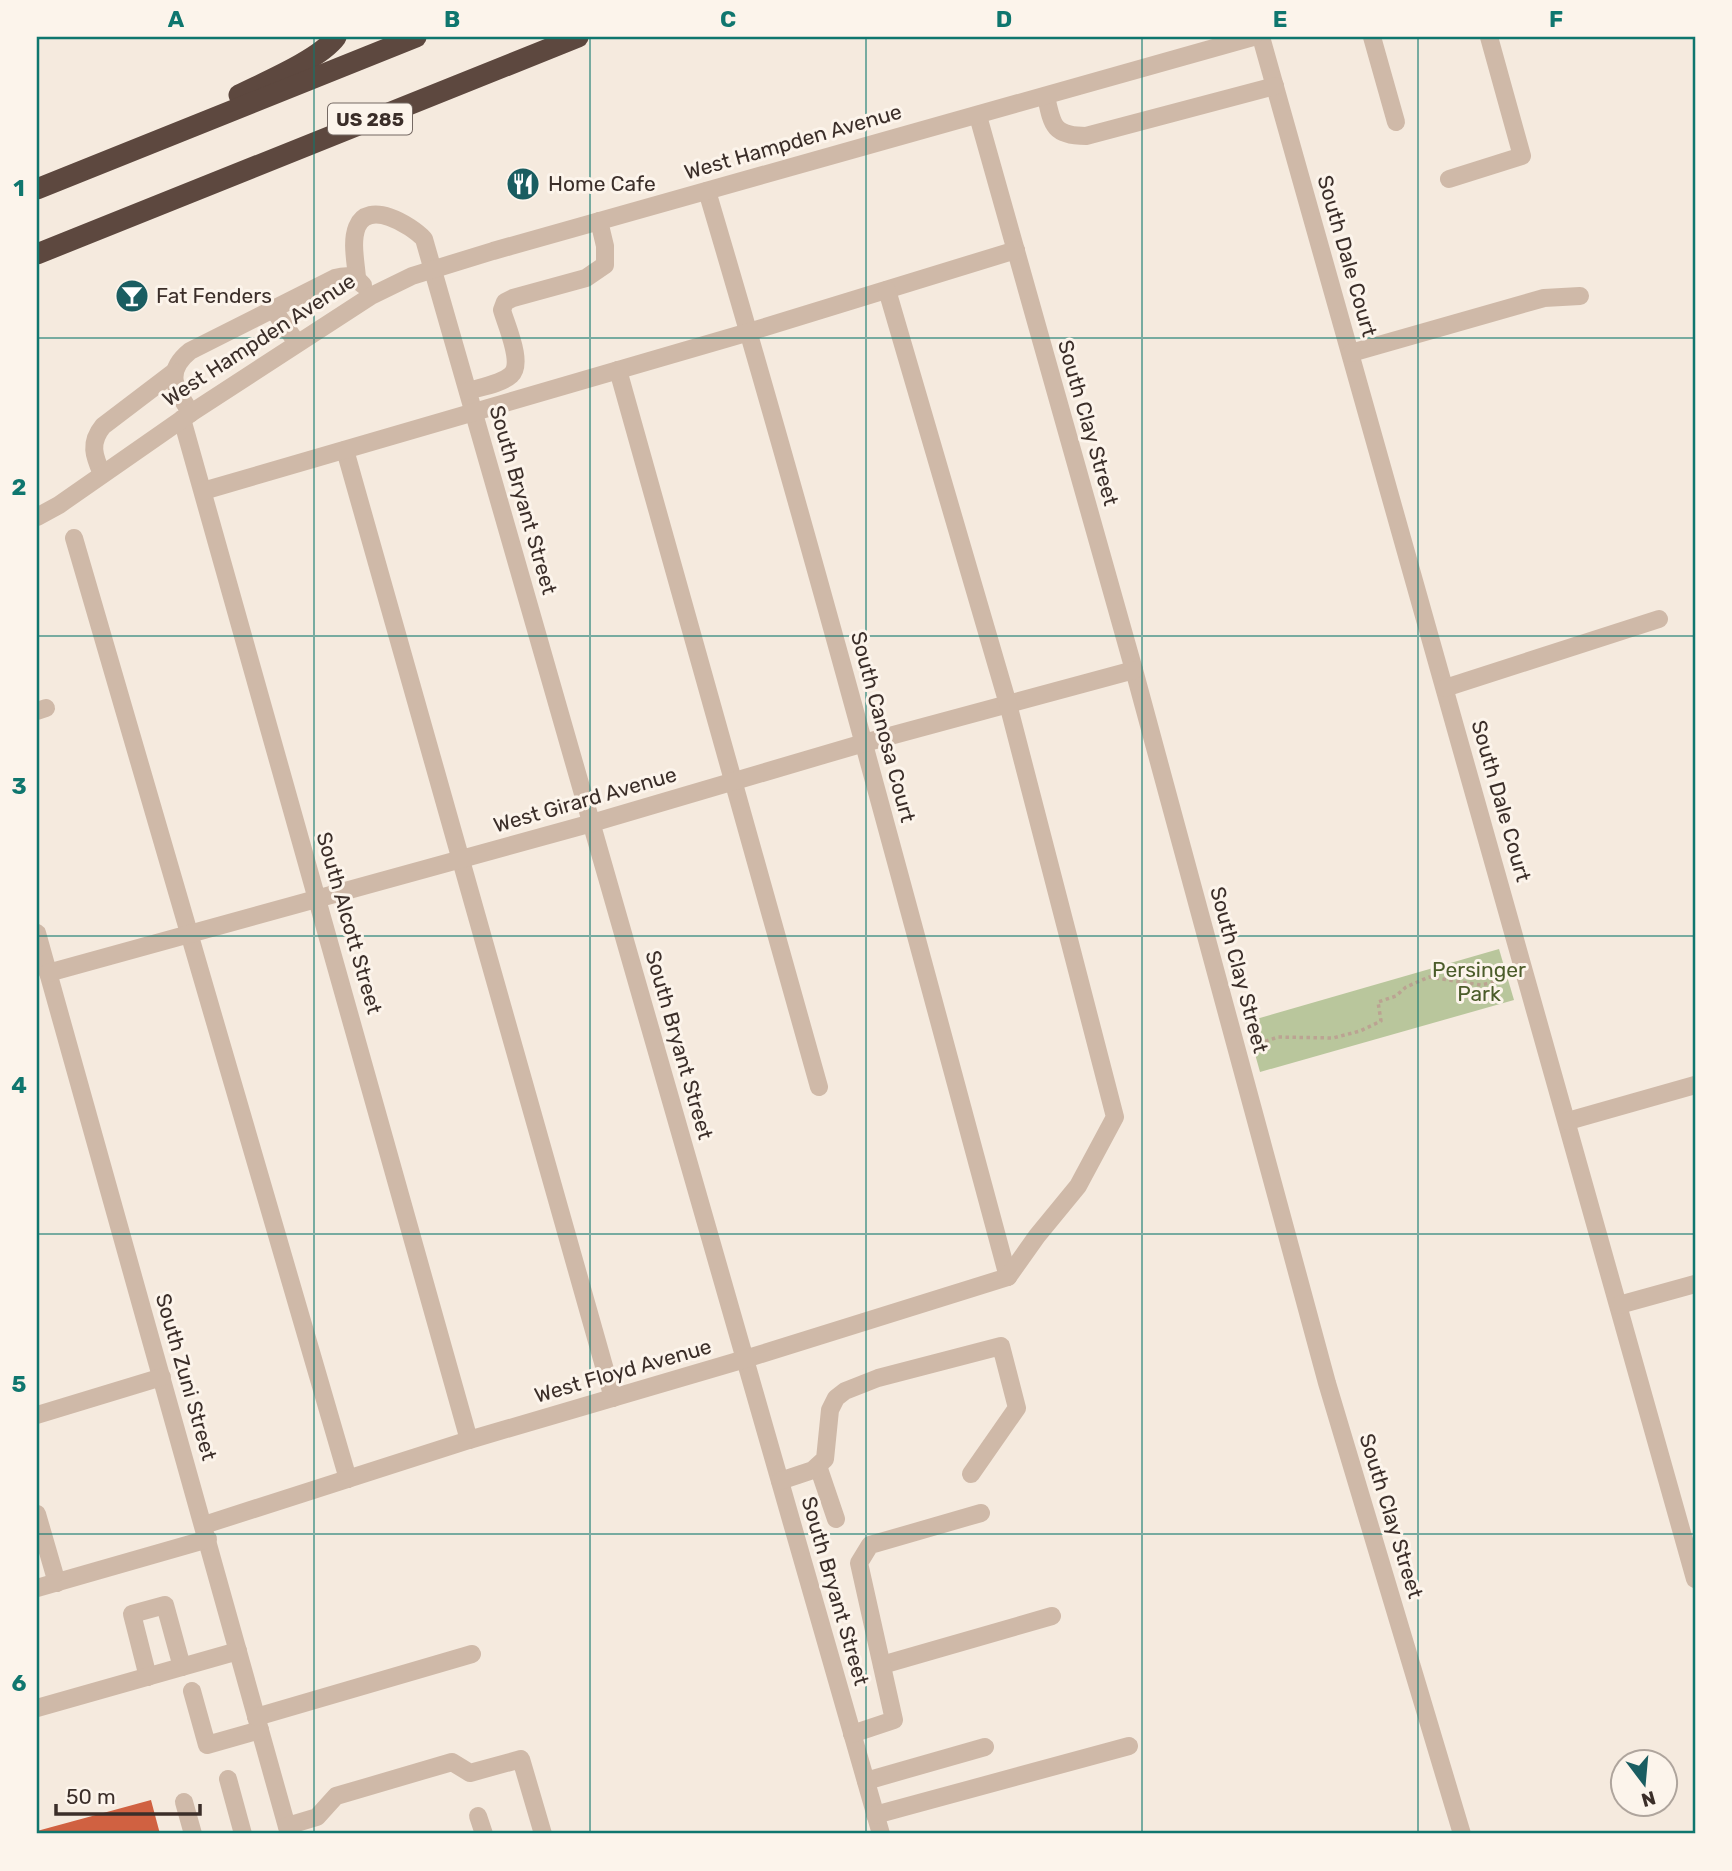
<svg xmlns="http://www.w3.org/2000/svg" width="1732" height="1871" viewBox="0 0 1732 1871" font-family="Rubik,sans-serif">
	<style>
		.green { fill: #b9c69c }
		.building { fill: #d06141 }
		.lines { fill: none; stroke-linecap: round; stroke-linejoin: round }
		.path { stroke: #bba392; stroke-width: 3.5; stroke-dasharray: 3.5 3.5; stroke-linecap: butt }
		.minor { stroke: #cfb9a8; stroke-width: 18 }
		.highway { stroke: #5d483f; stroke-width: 21 }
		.grid { fill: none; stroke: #0f766e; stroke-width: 2; stroke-opacity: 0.55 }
		.labels { text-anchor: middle; stroke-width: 6; stroke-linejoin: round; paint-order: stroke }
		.shield { fill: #fcf4eb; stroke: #756963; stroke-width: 2 }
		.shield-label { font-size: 19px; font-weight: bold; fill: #3b2e29 }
		.street-label { font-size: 21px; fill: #3b2e29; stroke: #fcf4eb }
		.poi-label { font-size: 21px; fill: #3b2e29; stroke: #fcf4eb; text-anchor: start }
		.park-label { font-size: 21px; fill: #4b5c2a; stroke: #fcf4eb }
		.neatline { fill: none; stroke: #0f766e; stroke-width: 2.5 }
		.grid-label { font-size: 23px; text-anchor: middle; font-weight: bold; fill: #0f766e }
	</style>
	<rect width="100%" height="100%" fill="#f5eade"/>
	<polygon class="green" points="1499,949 1514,1000 1260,1072 1246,1022"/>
	<polygon class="building" points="151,1800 160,1834 37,1834 37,1831"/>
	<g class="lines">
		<polyline class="path" points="1252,1046 1278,1037 1333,1038 1360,1031 1381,1021 1378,1002 1396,996 1406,987 1429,977 1481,985 1507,979"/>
		<g class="minor">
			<polyline points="1261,37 1695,1579"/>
			<polyline points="1372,37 1396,122"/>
			<path d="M 1046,96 C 1052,125 1053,136 1086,136 L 1275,86"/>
			<polyline points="978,116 1134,670 1327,1383 1462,1834"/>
			<polyline points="1449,179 1522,156 1489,37"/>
			<path d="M 707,191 C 814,551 910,914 1008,1277"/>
			<path d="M 357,278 C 356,263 351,242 357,227 C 368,199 411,225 424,239 L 881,1834"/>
			<polyline points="273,309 297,343"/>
			<polyline points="1351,353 1544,298 1580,296"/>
			<polyline points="618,370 819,1087"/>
			<path d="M 468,391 C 481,387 501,384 511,375 C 524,363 506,325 502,310 L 505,302 L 513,298 L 586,278 L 605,265 L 605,246 L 599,221"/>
			<path d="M 191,413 C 175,389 164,372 190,351 L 335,278 C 347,275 354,275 363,285"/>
			<polyline points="182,419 469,1440"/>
			<polyline points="345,450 613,1398"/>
			<path d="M 102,474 C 94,456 89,443 103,426 L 174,372"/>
			<polyline points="203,491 749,332 1016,250"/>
			<polyline points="37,517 59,505 191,413 371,296 412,276 493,251 1253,37"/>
			<polyline points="74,538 348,1479"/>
			<polyline points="1445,688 1659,619"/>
			<polyline points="37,711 46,708"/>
			<polyline points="37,933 289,1834"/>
			<polyline points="48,973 592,823 864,743 1134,670"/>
			<polyline points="1568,1121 1695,1085"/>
			<polyline points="1619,1305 1695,1284"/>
			<polyline points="37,1415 162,1377"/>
			<polyline points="818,1466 836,1519"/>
			<polyline points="780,1481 813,1470 825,1459 830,1410 836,1398 845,1391 878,1378 1001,1346 1017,1408 971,1474"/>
			<polyline points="37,1514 57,1583"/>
			<polyline points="204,1525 469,1440 745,1359 1008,1277 1037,1236 1078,1186 1115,1117 1008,704 887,290"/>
			<polyline points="37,1588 208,1539"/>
			<polyline points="882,1665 1052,1616"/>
			<polyline points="148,1677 132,1614 165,1605 182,1667"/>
			<polyline points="192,1691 207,1745 260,1730"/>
			<polyline points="37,1708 238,1651"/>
			<polyline points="256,1717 472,1654"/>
			<polyline points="852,1734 894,1720 859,1563 870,1545 981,1513"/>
			<polyline points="228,1779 243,1834"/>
			<polyline points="866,1781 985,1747"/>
			<polyline points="184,1802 193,1834"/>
			<polyline points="875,1815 1129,1746"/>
			<polyline points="478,1816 484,1834"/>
			<polyline points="287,1826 317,1817 336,1796 452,1762 470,1773 521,1759 543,1834"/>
		</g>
		<g class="highway">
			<path d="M 239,95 C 265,82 320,59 336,37"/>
			<polyline points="37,189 416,37"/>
			<polyline points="37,254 578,37"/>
		</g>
	</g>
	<path class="grid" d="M 314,37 L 314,1834M 590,37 L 590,1834M 866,37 L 866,1834M 1142,37 L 1142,1834M 1418,37 L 1418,1834M 37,338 L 1695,338M 37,636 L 1695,636M 37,936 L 1695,936M 37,1234 L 1695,1234M 37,1534 L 1695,1534"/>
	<defs>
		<symbol id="restaurant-disc" viewBox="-11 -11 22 22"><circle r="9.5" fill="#1a5d61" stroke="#fcf4eb"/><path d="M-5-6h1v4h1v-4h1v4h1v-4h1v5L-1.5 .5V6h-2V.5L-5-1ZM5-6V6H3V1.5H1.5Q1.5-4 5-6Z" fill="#fff"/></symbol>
		<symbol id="bar-disc" viewBox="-11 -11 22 22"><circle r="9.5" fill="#1a5d61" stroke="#fcf4eb"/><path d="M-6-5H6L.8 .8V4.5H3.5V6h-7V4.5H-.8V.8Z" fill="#fff"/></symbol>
	</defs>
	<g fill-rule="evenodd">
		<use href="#restaurant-disc" x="504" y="165" width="38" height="38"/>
		<use href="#bar-disc" x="113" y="277" width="38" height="38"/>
	</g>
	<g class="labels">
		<rect class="shield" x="328" y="103.5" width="84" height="31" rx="5"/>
		<g class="shield-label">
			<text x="370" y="126">US 285</text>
		</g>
		<g class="street-label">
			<text transform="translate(793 142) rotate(-16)" y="7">West Hampden Avenue</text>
			<text transform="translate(1347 256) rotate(74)" y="7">South Dale Court</text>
			<text transform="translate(259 340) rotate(-33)" y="7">West Hampden Avenue</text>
			<text transform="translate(1088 423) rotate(74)" y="7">South Clay Street</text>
			<text transform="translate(523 500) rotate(74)" y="7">South Bryant Street</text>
			<text transform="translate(883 727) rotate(75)" y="7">South Canosa Court</text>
			<text transform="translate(585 800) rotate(-16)" y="7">West Girard Avenue</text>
			<text transform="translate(1501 801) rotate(74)" y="7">South Dale Court</text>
			<text transform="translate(349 923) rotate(74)" y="7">South Alcott Street</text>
			<text transform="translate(1239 970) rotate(75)" y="7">South Clay Street</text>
			<text transform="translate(679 1045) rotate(74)" y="7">South Bryant Street</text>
			<text transform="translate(623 1371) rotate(-16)" y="7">West Floyd Avenue</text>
			<text transform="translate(186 1377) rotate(74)" y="7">South Zuni Street</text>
			<text transform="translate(1391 1516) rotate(73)" y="7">South Clay Street</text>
			<text transform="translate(835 1591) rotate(74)" y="7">South Bryant Street</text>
		</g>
		<g class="poi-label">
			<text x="548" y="191">Home Cafe</text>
			<text x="156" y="303">Fat Fenders</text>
		</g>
		<g class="park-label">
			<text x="1479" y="977">Persinger<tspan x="1479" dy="24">Park</tspan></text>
		</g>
	</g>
	<rect width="1732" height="1871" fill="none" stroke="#fcf4eb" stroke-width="77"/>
	<g transform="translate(1644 1783) rotate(164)"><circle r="33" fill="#fcf4eb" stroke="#afa59d" stroke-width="2"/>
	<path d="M0-5L12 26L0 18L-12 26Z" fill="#1a5d61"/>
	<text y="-10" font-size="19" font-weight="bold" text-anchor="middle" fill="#3b2e29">N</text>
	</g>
	<path d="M56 1804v10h144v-10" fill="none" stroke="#3b2e29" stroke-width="3.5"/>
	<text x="66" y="1804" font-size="21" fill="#3b2e29" stroke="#fcf4eb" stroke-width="5" paint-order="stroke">50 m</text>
	<rect x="38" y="38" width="1656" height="1794" class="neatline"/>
	<g class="grid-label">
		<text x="176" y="27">A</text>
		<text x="452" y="27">B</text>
		<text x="728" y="27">C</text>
		<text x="1004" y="27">D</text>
		<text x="1280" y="27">E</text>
		<text x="1556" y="27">F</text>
		<text x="19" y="196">1</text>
		<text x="19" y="495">2</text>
		<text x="19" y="794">3</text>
		<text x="19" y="1093">4</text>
		<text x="19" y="1392">5</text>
		<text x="19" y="1691">6</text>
	</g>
</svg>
